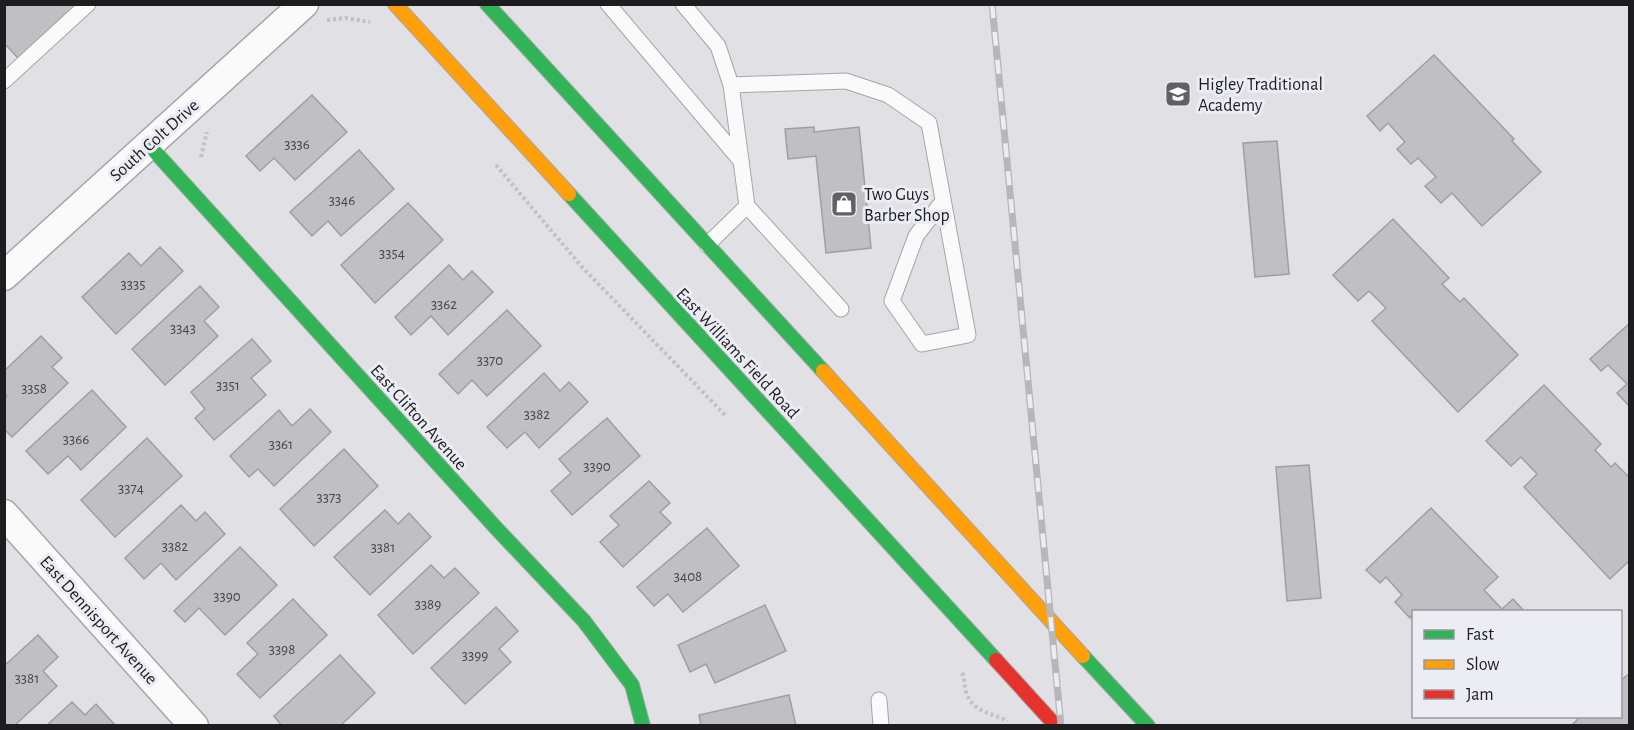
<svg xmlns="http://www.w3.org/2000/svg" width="1634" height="730" viewBox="0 0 1634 730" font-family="'Alegreya Sans',sans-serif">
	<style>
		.building { fill: #c0c0c3; stroke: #9f9fa3; stroke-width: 1.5 }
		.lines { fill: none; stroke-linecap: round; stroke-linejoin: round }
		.lane-casing { stroke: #a6a6a9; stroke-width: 17 }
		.street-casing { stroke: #a6a6a9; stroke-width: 31 }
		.fast-casing { stroke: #a6a6a9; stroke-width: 16 }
		.slow-casing { stroke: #a6a6a9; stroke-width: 16 }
		.jam-casing { stroke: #a6a6a9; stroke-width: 16 }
		.path { stroke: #c1c1c2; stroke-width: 4; stroke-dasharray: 3 3; stroke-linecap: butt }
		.lane { stroke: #fafafb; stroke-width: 15 }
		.street { stroke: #fafafb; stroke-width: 28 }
		.fast { stroke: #30b455; stroke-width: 14 }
		.slow { stroke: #ff9f0a; stroke-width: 14 }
		.jam { stroke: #e5322d; stroke-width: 14 }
		.rail-casing { stroke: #b7b7b9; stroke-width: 7 }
		.rail { stroke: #ebecf4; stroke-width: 4.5; stroke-dasharray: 14; stroke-linecap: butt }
		.labels { text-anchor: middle; stroke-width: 6; stroke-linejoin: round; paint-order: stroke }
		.number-label { font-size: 15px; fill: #464649 }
		.poi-label { font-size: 18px; fill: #1d1d20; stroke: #ebecf4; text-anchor: start }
		.street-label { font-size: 18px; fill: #1d1d20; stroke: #ebecf4 }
	</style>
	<rect width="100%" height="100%" fill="#e0e0e5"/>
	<g class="building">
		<polygon points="4,4 77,4 18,58 4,43"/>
		<polygon points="1434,55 1514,139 1512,141 1541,172 1482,226 1452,193 1441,203 1425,186 1436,177 1418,158 1411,164 1397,149 1405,142 1388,123 1380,131 1367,116"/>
		<polygon points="312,95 347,132 295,180 274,158 260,171 246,156"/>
		<polygon points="814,127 814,132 859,127 871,248 826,253 816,156 788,159 785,129"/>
		<polygon points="1277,141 1289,274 1255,277 1243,143"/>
		<polygon points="359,150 394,189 341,236 328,221 312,236 290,212"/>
		<polygon points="408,203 443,240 375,303 341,265"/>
		<polygon points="1393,219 1449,278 1442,284 1460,302 1464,298 1518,355 1458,412 1372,321 1386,308 1369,291 1358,301 1333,275"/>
		<polygon points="160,247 183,271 116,334 82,297 129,253 141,266"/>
		<polygon points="449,265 463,280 472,271 493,292 448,335 431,316 411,335 395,317"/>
		<polygon points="200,286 219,307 204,321 218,336 165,385 132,349"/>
		<polygon points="507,310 541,346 487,396 472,380 458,394 439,374"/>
		<polygon points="1630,323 1630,407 1617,393 1627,384 1608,365 1601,371 1590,359"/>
		<polygon points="41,336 62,358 52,367 68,383 12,437 4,429 4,399 7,396 4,393 4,371"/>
		<polygon points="252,339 271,361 251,378 266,395 214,440 195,418 205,409 191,392"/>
		<polygon points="544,373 560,391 569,382 588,402 539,448 525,432 507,448 487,427"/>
		<polygon points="1544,385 1601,444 1595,450 1611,467 1615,463 1630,478 1630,560 1610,579 1524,487 1537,474 1521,457 1511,466 1486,441"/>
		<polygon points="92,390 126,427 81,470 68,456 48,474 26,451"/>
		<polygon points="310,409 331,432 274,486 258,469 249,477 230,456 279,410 292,426"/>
		<polygon points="607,418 640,456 572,515 551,491 571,473 559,459"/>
		<polygon points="147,438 182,476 115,537 81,500"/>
		<polygon points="344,449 378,486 314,546 280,509"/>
		<polygon points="1309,465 1321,598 1287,601 1276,467"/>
		<polygon points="649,481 670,503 660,512 671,523 623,567 600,542 619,525 610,516"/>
		<polygon points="181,505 196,521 205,512 225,534 176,580 161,563 144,579 125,558"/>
		<polygon points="1431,508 1498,577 1484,590 1502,609 1513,599 1525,612 1414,612 1410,618 1395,602 1402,595 1386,577 1380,583 1366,570"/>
		<polygon points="385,510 398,524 409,513 431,537 370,595 334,557"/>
		<polygon points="707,528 739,566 683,612 668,594 654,606 637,587"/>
		<polygon points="240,547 277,585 225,635 199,608 185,622 174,611"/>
		<polygon points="431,565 444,578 455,568 479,593 413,654 378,615"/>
		<polygon points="293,599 327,635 260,698 237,674 258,654 247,643"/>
		<polygon points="765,605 786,651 715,683 706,664 690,672 678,645"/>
		<polygon points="496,607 518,631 499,649 511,662 465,704 431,668"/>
		<polygon points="38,635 58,657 43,671 57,686 14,726 4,726 4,666"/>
		<polygon points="340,655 375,693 340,726 282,726 274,716"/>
		<polygon points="1630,673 1630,726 1571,726 1581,716 1620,716 1620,681"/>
		<polygon points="789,695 796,726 701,726 699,715"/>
		<polygon points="72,702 85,715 96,704 116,726 46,726"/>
	</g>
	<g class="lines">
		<defs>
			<g id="lane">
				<polyline points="608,4 741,161"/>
				<polyline points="683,4 718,46 731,85"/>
				<polyline points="4,81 88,4"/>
				<polyline points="707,245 747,206"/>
				<polyline points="841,309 747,206 731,85 846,81 888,95 929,123 968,335 922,344 892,301 916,236 943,201"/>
				<polyline points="879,700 881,726"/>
			</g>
			<g id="street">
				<polyline points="4,276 304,4"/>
				<polyline points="4,514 194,726"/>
			</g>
			<g id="fast">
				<polyline points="487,4 823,371"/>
				<polyline points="148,144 496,528 584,621 632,685 643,726"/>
				<polyline points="569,194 996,660"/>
				<polyline points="1083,656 1148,726"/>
			</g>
			<g id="slow">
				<polyline points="395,4 569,194"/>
				<polyline points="823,371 1083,656"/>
			</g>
			<polyline id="jam" points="996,660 1056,726"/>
		</defs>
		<use href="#lane" class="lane-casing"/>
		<use href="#street" class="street-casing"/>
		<use href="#fast" class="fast-casing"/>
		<use href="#slow" class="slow-casing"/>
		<use href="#jam" class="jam-casing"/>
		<g class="path">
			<polyline points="327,20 346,18 370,22"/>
			<polyline points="201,157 207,132"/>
			<polyline points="496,165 582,267 726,416"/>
			<path d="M 962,673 C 965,679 964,685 966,692 C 973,713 992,713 1008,721"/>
		</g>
		<use href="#lane" class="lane"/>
		<use href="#street" class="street"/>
		<use href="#fast" class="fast"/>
		<use href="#slow" class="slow"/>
		<use href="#jam" class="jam"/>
		<defs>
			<polyline id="rail" points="992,4 1061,726"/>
		</defs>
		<use href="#rail" class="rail-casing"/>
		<use href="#rail" class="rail"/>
	</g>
	<defs>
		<symbol id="school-square" viewBox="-11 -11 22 22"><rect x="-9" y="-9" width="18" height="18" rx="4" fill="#616165" stroke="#ebecf4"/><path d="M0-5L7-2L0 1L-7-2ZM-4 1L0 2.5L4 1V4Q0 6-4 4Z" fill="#fff"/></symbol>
		<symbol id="shop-square" viewBox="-11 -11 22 22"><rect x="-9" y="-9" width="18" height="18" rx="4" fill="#616165" stroke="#ebecf4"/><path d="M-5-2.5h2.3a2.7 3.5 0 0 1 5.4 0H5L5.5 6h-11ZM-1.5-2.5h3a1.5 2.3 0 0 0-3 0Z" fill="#fff"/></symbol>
	</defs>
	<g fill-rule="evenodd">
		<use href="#school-square" x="1163" y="79" width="30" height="30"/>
		<use href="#shop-square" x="829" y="189" width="30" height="30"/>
	</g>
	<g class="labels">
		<g class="number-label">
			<text x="297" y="149">3336</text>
			<text x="342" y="205">3346</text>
			<text x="392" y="258">3354</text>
			<text x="133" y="289">3335</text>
			<text x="444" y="309">3362</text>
			<text x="183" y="333">3343</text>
			<text x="490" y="365">3370</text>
			<text x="228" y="390">3351</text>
			<text x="34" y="393">3358</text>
			<text x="537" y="419">3382</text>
			<text x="76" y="444">3366</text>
			<text x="281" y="449">3361</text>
			<text x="597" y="471">3390</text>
			<text x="131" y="493">3374</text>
			<text x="329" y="502">3373</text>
			<text x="175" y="551">3382</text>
			<text x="383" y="552">3381</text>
			<text x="688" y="581">3408</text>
			<text x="227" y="601">3390</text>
			<text x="428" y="609">3389</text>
			<text x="282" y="654">3398</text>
			<text x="475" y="660">3399</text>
			<text x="27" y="683">3381</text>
		</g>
		<g class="poi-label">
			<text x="1198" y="90">Higley Traditional<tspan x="1198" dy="21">Academy</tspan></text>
			<text x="864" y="200">Two Guys<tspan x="864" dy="21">Barber Shop</tspan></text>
		</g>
		<g class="street-label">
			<text transform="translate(154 140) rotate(-42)" y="6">South Colt Drive</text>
			<text transform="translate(738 353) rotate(47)" y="6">East Williams Field Road</text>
			<text transform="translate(419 417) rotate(48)" y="6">East Clifton Avenue</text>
			<text transform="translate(99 620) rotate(48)" y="6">East Dennisport Avenue</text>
		</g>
	</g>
	<rect width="1634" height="730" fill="none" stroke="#1d1d20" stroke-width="12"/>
	<rect x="1412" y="610" width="210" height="108" fill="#ebecf4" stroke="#99999f" stroke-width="1.5"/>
	<rect x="1424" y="630" width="30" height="9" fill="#30b455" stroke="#99999f" stroke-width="1.5"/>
	<text x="1466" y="640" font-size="18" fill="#1d1d20">Fast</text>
	<rect x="1424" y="660" width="30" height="9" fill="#ff9f0a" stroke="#99999f" stroke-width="1.5"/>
	<text x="1466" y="670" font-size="18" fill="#1d1d20">Slow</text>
	<rect x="1424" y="690" width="30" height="9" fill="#e5322d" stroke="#99999f" stroke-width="1.5"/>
	<text x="1466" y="700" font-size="18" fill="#1d1d20">Jam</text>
</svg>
